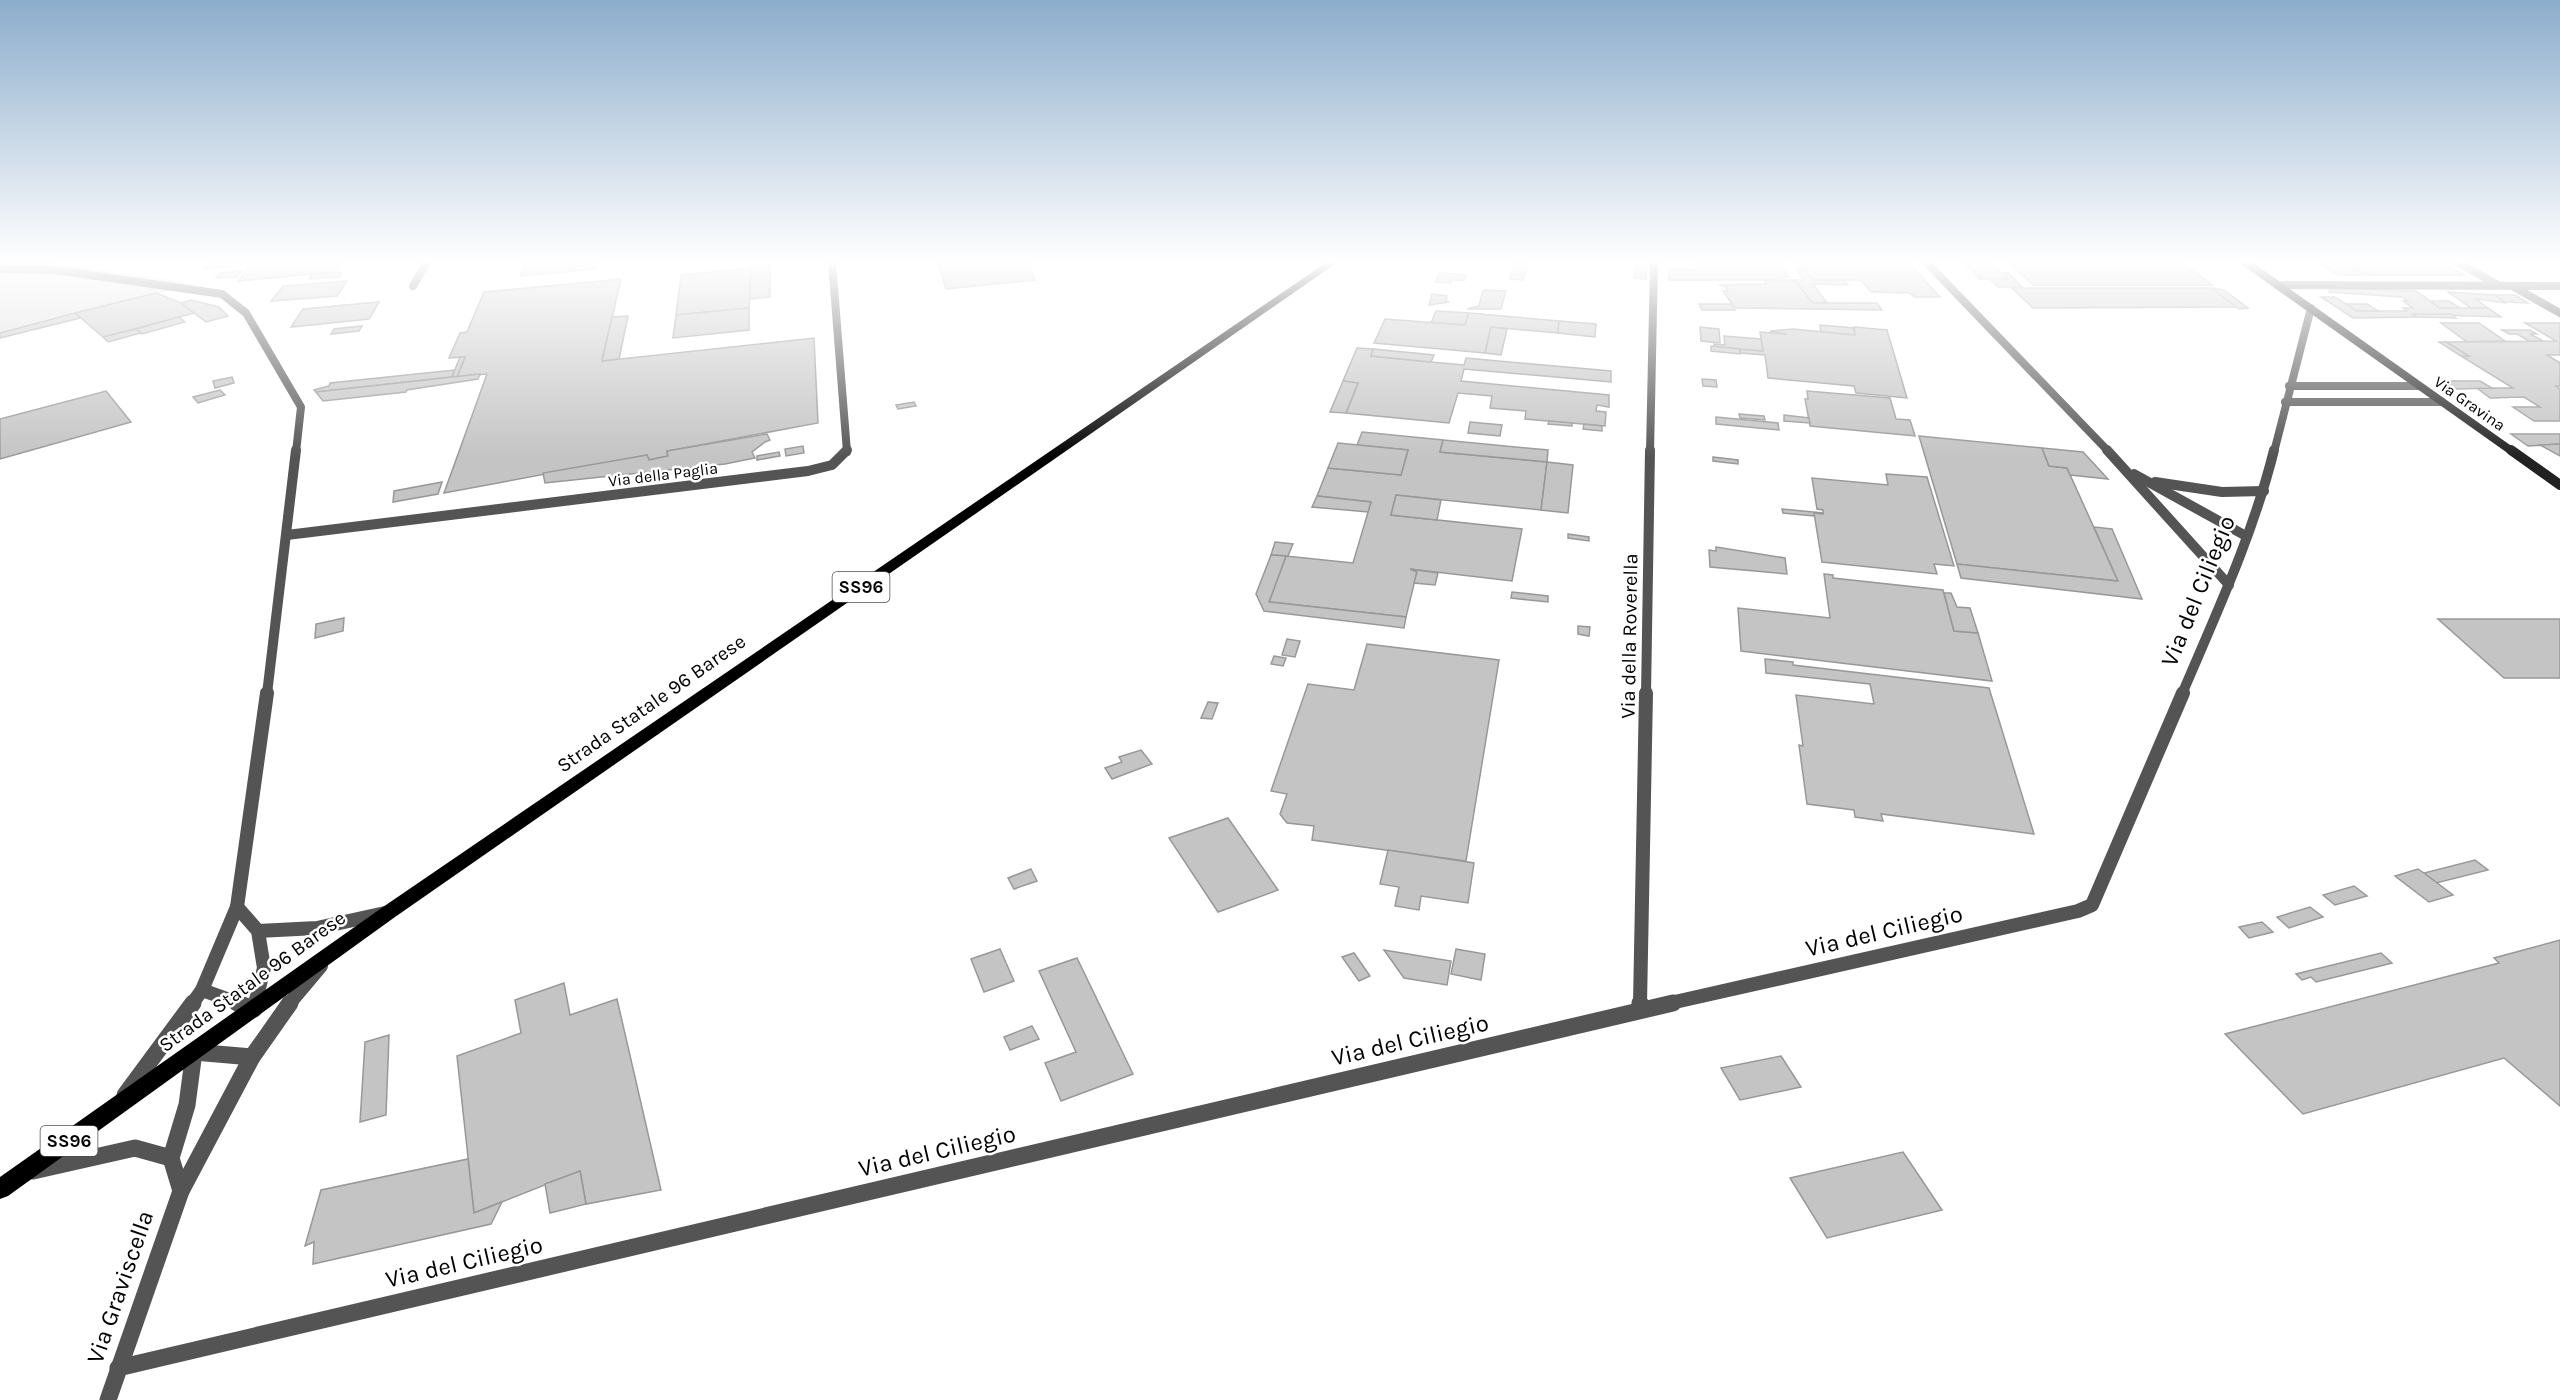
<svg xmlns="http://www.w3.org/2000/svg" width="2560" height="1400" viewBox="0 0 2560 1400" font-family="Karla,sans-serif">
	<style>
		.green { fill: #dbdbdb }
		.building { fill: #c4c4c4; stroke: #989898; stroke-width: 1.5 }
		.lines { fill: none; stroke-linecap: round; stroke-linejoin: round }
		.street-far3 { stroke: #545454; stroke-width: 8 }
		.street-far2 { stroke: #545454; stroke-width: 10 }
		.street-far1 { stroke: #545454; stroke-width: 14 }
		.street { stroke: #545454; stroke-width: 17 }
		.secondary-far1 { stroke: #212121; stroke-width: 8 }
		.secondary { stroke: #212121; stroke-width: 10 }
		.primary { fill: #000; fill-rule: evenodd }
		.labels { text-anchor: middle; stroke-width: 5; stroke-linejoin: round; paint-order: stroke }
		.far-street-label { font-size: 16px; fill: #000; stroke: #fff }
		.shield { fill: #fff; stroke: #4c4c4c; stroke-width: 1.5 }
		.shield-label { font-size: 18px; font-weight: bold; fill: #000 }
		.street-label { font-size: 20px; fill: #000; stroke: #fff }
		.near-street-label { font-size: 24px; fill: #000; stroke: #fff }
	</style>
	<rect width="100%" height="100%" fill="#fff"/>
	<polygon class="green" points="0,262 50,262 196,284 0,333"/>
	<g class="building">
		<polygon points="209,262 244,262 242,265 204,269"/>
		<polygon points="253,262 341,262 334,272 238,281"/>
		<polygon points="526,262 598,262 595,269 520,276"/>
		<polygon points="938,262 1028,262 1035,280 946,289"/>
		<polygon points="1514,262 1528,262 1523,280 1510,279"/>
		<polygon points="1695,262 1778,262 1789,277 1782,277 1783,280 1669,280 1669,269 1700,270"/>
		<polygon points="1793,262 1799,262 1813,280 1844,280 1848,285 1813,284 1827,303 1812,303 1795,280 1803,280"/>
		<polygon points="1799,262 1908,262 1940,297 1914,297 1910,293 1871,292 1861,280 1813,280"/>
		<polygon points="1963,262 1991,262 2008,279 1980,279"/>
		<polygon points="2009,262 2176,262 2186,265 2212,285 2033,285"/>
		<polygon points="2318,262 2347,262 2367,275 2338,275"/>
		<polygon points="2347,262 2441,262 2464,275 2367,275"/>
		<polygon points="770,265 770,297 750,299 750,267"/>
		<polygon points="1635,266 1647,266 1646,279 1634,278"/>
		<polygon points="751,268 749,308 676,315 681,275"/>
		<polygon points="242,271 237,277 216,278 221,273"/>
		<polygon points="342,272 339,277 309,279 313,274"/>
		<polygon points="1439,273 1466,275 1465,280 1452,280 1451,283 1436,282"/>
		<polygon points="2003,273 2008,273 2022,287 1998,287 1990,279 2008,279"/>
		<polygon points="621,279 602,361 814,338 818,423 667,451 668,456 649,460 647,455 444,493 487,374 457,377 465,357 449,358 460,333 467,332 484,292"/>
		<polygon points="1764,280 1795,280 1812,303 1877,303 1882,310 1738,308 1734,307 1723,291 1728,291 1725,286 1719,285 1767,284"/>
		<polygon points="347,281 337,296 271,301 283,286"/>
		<polygon points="2012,288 2212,288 2238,307 2033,308"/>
		<polygon points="2212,288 2224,290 2248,308 2239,309"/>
		<polygon points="2331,288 2416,291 2440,308 2488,308 2501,317 2412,314 2417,317 2353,318 2321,297 2335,297 2357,311 2407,311 2403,308 2413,308 2403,301 2408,301 2402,297 2329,292"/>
		<polygon points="1483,290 1506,291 1501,309 1467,309 1479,306"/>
		<polygon points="2448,292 2495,295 2506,303 2476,299 2488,308 2471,308"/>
		<polygon points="156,293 181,303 195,313 103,337 75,313"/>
		<polygon points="1432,294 1447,296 1446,301 1449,302 1429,305"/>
		<polygon points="2495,295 2515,295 2528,303 2505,302"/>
		<polygon points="191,300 219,307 228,316 206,322 181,303"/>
		<polygon points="2430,301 2449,301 2460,308 2440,308"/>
		<polygon points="379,302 369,319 291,327 303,309"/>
		<polygon points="1699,304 1732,304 1735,310 1702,310"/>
		<polygon points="2346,304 2367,304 2378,311 2357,311"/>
		<polygon points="749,308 749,330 673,338 676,315"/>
		<polygon points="1436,311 1469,313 1465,325 1431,323"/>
		<polygon points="75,313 80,318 0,338 0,333"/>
		<polygon points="1469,313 1559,321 1558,333 1491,327 1485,353 1374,343 1385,319 1465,325"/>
		<polygon points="2412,314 2451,314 2456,318 2417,317"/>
		<polygon points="628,316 619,359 602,361 612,317"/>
		<polygon points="179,317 185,322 142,334 136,329"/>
		<polygon points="1559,321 1596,324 1595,337 1558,333"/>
		<polygon points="2441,323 2479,323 2505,341 2467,342"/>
		<polygon points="2525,323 2560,323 2560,355 2547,355 2560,363 2560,386 2556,386 2560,389 2560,421 2534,421 2513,407 2540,407 2524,397 2490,398 2477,388 2513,388 2461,356 2469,356 2446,342 2556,341"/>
		<polygon points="1820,325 1854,328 1855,335 1821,333"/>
		<polygon points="362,326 359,331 331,334 334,329"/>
		<polygon points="1491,327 1507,329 1501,355 1485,353"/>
		<polygon points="1700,327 1719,329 1720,343 1701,341"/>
		<polygon points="1854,327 1887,330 1907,398 1856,393 1854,386 1768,378 1765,355 1740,353 1740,349 1763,351 1760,332 1786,334 1770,331 1793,329 1855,335"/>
		<polygon points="136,329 141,333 108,342 103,337"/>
		<polygon points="2502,330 2530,330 2537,334 2530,334 2543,341 2529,341 2517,334 2509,334"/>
		<polygon points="1724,336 1761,339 1763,351 1714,347 1714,344 1725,345"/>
		<polygon points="2439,342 2446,342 2469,356 2461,356"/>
		<polygon points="1711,346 1740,349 1740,354 1711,351"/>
		<polygon points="1357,348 1373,349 1371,356 1431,362 1464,365 1466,358 1611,371 1611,382 1464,369 1461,381 1609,395 1609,407 1597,405 1596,411 1606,412 1605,426 1525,419 1526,411 1490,408 1492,396 1458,393 1449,423 1346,413 1358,383 1343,381"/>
		<polygon points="1373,349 1434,355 1431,362 1371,356"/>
		<polygon points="460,357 465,357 457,377 452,377"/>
		<polygon points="454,370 452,377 316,392 314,390 329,386 330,383"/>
		<polygon points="480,374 478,379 407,390 406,392 323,401 316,392"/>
		<polygon points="232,377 234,383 215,388 213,381"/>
		<polygon points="1702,379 1716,380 1717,387 1703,386"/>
		<polygon points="1343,381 1358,383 1346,413 1330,412"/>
		<polygon points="2445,381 2480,381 2492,388 2456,389"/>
		<polygon points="220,390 225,395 198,403 193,397"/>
		<polygon points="106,391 131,422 0,459 0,419"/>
		<polygon points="1807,391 1890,398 1896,419 1910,420 1915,436 1810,426 1805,399 1808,399"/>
		<polygon points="914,402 916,406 898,409 896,405"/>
		<polygon points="1739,414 1764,416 1765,420 1740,418"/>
		<polygon points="1784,415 1809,418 1810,423 1784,421"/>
		<polygon points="1716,417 1778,423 1779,430 1716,424"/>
		<polygon points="1549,421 1572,423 1572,426 1548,424"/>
		<polygon points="1470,422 1502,425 1500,436 1468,433"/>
		<polygon points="1584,424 1602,426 1602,431 1583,429"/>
		<polygon points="1362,432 1443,440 1440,452 1547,462 1541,510 1396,495 1391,515 1522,529 1512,581 1410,569 1417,572 1406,617 1269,602 1286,556 1353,563 1371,502 1317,496 1328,468 1401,475 1408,450 1357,445"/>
		<polygon points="767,434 770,440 765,442 752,452 755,458 725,464 545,483 543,473 647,455 649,460 668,456 667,451"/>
		<polygon points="2511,434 2560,434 2560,444 2528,446"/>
		<polygon points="1919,436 2042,448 2049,466 2067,468 2118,581 1957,564"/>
		<polygon points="1443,440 1548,450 1547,462 1440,452"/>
		<polygon points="1338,443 1408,450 1401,475 1328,468"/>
		<polygon points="2560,444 2560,456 2540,445"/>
		<polygon points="803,446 804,453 786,456 785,449"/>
		<polygon points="2042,448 2083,452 2108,479 2070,475 2067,468 2049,466"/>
		<polygon points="779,452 780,456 757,460 757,456"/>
		<polygon points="1713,457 1738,460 1738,464 1713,461"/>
		<polygon points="1547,462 1573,465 1568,513 1541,510"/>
		<polygon points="1886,474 1927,477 1954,566 1934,564 1937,574 1822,562 1814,513 1823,513 1823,510 1817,509 1812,478 1888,485"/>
		<polygon points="442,482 438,494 393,502 394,491"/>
		<polygon points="1396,495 1441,500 1437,520 1391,515"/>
		<polygon points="1317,496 1371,502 1368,512 1312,507"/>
		<polygon points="1782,509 1823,513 1823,514 1814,513 1814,516 1783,513"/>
		<polygon points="2094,527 2112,529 2142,599 1961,578 1957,564 2118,581"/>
		<polygon points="1568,534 1589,537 1589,541 1568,538"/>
		<polygon points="1275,542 1293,544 1288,556 1271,555"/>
		<polygon points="1716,547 1785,558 1787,574 1710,567 1709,550 1716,551"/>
		<polygon points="1271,555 1286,556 1269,602 1406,617 1404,628 1264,611 1256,594"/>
		<polygon points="1410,569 1438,573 1435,585 1414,583 1417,572"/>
		<polygon points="1824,574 1833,575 1833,578 1943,590 1954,631 1978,633 1992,681 1741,651 1738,608 1830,618"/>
		<polygon points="1512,592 1548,596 1548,602 1511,598"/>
		<polygon points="1944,593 1951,593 1957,607 1970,608 1978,633 1954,631"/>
		<polygon points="344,618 343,631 315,638 316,624"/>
		<polygon points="2438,619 2560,619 2560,678 2504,678"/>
		<polygon points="1578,626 1590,627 1589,636 1578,634"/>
		<polygon points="1287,639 1300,641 1295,657 1282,655"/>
		<polygon points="1367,644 1499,660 1466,861 1312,840 1314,826 1287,823 1280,814 1287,794 1271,791 1308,684 1354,690"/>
		<polygon points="1274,656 1286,658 1283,666 1271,664"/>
		<polygon points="1765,659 1793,662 1793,665 1989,688 2034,834 1881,814 1883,821 1855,817 1854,810 1807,804 1799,745 1803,746 1796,695 1874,704 1870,684 1766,673"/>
		<polygon points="1208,702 1218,703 1212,719 1201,718"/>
		<polygon points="1141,750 1152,764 1112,779 1105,768 1122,762 1119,757"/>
		<polygon points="1228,818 1278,890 1218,912 1169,838"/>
		<polygon points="1388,850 1474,863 1468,903 1421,896 1419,910 1395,906 1399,887 1380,884"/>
		<polygon points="2475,860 2488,870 2436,883 2424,873"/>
		<polygon points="1031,869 1037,881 1014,889 1008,878"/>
		<polygon points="2418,869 2424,873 2453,895 2429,902 2395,876"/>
		<polygon points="2354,886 2367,896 2335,905 2323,895"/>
		<polygon points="2310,907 2323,917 2289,928 2277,917"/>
		<polygon points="2262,922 2273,932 2249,938 2239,927"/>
		<polygon points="2560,940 2560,1106 2504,1058 2303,1114 2225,1034 2499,963 2494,958"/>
		<polygon points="1000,949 1014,981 984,992 971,959"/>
		<polygon points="1456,949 1485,954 1481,980 1451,974"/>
		<polygon points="1384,950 1451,961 1447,985 1404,978"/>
		<polygon points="1354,953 1370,976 1359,981 1342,957"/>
		<polygon points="2381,953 2392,963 2316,982 2311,977 2302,980 2296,974"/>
		<polygon points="1077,958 1133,1074 1061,1101 1045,1063 1076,1052 1039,971"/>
		<polygon points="564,983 570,1015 617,999 661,1190 586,1204 580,1171 474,1213 457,1056 521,1033 515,1000"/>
		<polygon points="1032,1026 1039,1039 1010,1050 1004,1037"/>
		<polygon points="389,1035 386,1115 360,1122 365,1042"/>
		<polygon points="1781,1056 1801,1087 1740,1100 1721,1068"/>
		<polygon points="1903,1152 1942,1210 1827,1238 1790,1178"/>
		<polygon points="468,1159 474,1213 502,1202 491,1224 313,1264 314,1242 305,1246 321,1190"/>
		<polygon points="580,1171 586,1204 550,1213 545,1184"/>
	</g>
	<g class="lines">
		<g class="street-far3">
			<polyline points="832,262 847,452"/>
			<polyline points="1926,262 2109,452"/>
			<polyline points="2457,262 2498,285"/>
			<polyline points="0,269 55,270 222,294 246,313 301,407 296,452"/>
			<polyline points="2277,285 2560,286"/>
			<polyline points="413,286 427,262"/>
			<polyline points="2514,287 2560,313"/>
			<polyline points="2289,386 2419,386"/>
			<polyline points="2285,402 2442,402"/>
			<polyline points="1650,452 1654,262"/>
			<polyline points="2274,452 2311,308"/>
		</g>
		<g class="street-far2">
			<polyline points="2107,450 2229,585"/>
			<polyline points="2134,474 2246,536"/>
			<polyline points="2155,482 2222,492 2264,491"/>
			<polyline points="287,535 808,471 832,465 847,450"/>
			<polyline points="267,694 296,450"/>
			<polyline points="1646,694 1650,450"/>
			<path d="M 2182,694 C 2216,614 2253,535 2274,450"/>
		</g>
		<g class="street-far1">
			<polyline points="237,907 258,931 264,968 255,1004"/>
			<polyline points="258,931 317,928 385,913"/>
			<polyline points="202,990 241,1004"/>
			<polyline points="192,1004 202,990 237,907 267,693"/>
			<polyline points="289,1004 321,966"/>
			<polyline points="1640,1004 1646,693"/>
			<polyline points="1666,1004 2078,911 2092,905 2183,693"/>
		</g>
		<g class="street">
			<polyline points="237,1003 254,1009 256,1003"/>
			<polyline points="1640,1010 1640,1003"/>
			<polyline points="125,1095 193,1003"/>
			<polyline points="33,1171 135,1148 171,1158"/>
			<polyline points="181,1191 171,1158 187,1105 194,1052 252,1057"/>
			<polyline points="118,1368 1673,1003"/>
			<polyline points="108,1400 181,1191 252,1057 290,1003"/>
		</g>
		<polyline class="secondary-far1" points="2245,262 2513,452"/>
		<polyline class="secondary" points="2511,450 2560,485"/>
		<polygon class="primary" points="1327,262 1338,262 395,917 8,1196 0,1199 0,1177 383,907"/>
	</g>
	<linearGradient id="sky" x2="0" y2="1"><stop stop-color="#8cadcc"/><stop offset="0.57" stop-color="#fff"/><stop offset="1" stop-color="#fff" stop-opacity="0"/></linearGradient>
	<rect width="2560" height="458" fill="url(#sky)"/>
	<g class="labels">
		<g class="far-street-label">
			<text transform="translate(2470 403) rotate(35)" y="6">Via Gravina</text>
			<text transform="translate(663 474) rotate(-7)" y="6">Via della Paglia</text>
		</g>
		<g class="shield">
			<rect x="832.5" y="572" width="57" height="30" rx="4.5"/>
			<rect x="40.5" y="1126" width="57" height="30" rx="4.5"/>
		</g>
		<g class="shield-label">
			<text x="861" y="593">SS96</text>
			<text x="69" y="1147">SS96</text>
		</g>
		<g class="street-label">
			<text transform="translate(1629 636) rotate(-89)" y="7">Via della Roverella</text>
			<text transform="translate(651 703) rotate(-35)" y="7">Strada Statale 96 Barese</text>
			<text transform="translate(252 981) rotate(-36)" y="7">Strada Statale 96 Barese</text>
		</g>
		<g class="near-street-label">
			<text transform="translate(2198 591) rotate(-68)" y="8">Via del Ciliegio</text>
			<text transform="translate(1884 931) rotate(-13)" y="8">Via del Ciliegio</text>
			<text transform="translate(1410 1040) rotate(-13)" y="8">Via del Ciliegio</text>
			<text transform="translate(937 1151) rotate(-13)" y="8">Via del Ciliegio</text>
			<text transform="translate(464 1262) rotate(-13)" y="8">Via del Ciliegio</text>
			<text transform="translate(120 1287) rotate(-71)" y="8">Via Graviscella</text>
		</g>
	</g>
</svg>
